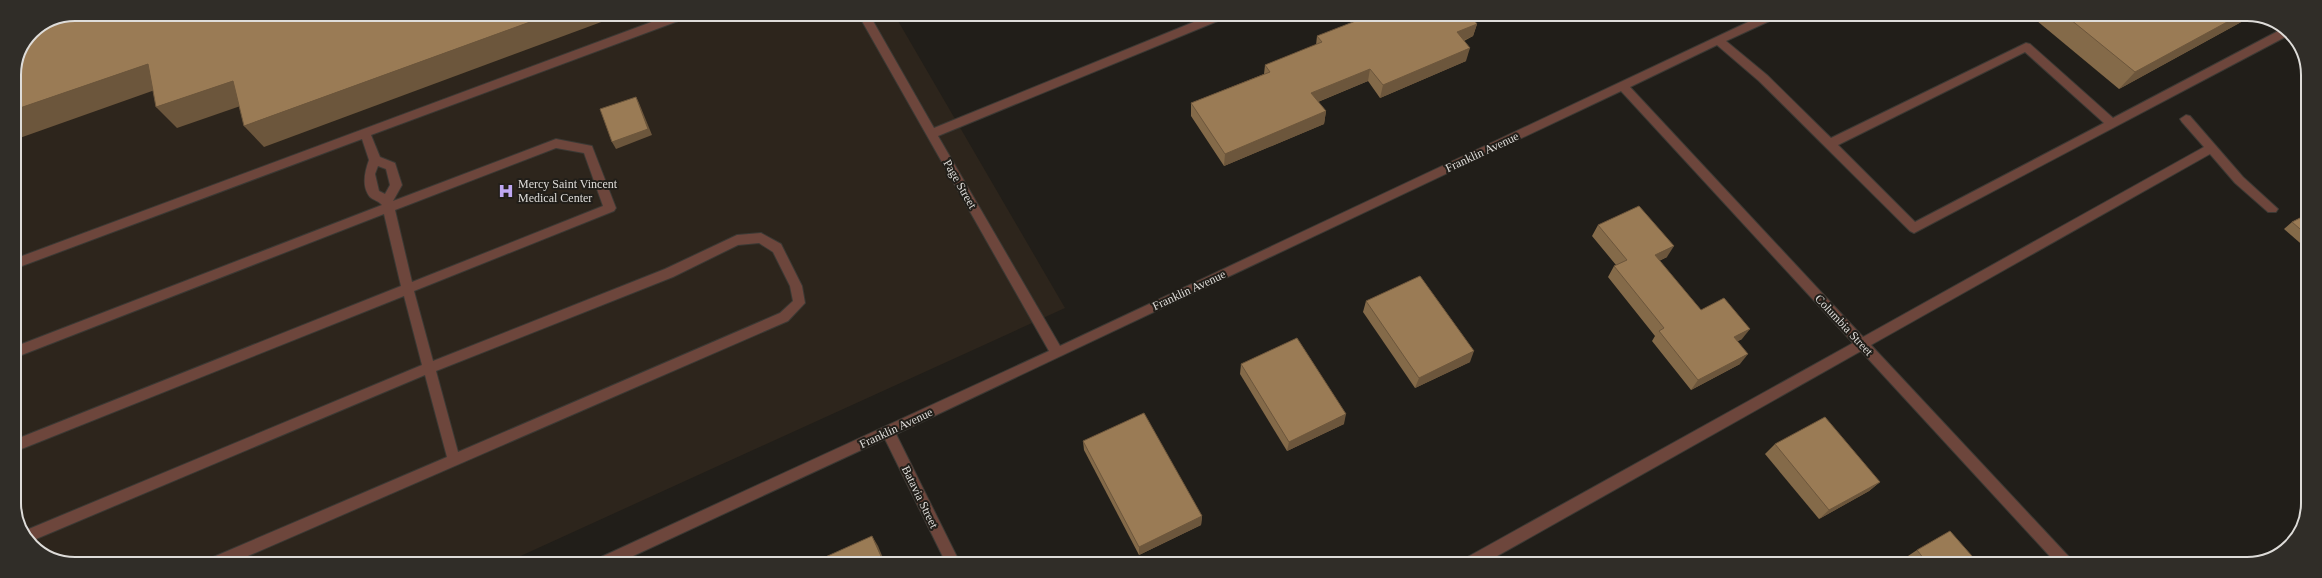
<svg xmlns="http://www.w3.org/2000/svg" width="2322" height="578" viewBox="0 0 2322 578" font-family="'Times New Roman',serif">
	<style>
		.built { fill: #2d251c }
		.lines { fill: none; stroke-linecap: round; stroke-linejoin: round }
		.minor-casing { stroke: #3b3934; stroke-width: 2 }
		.minor { fill: #6d463c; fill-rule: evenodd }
		.wall { fill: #846a49 }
		.shaded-wall { fill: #6c563c }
		.building { fill: #9a7b55; stroke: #6c563c }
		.labels { text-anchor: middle; stroke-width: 4; stroke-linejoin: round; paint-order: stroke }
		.street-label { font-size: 12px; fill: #dedcd9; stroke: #211e19 }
		.poi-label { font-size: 12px; fill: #dedcd9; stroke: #211e19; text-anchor: start }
		.rim { fill: none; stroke: #dedcd9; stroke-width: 2 }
	</style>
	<rect width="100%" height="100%" fill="#211e19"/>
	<polygon class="built" points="75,14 894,14 1065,308 505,563 63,563 29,544 14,511 14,74"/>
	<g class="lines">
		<defs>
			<g id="minor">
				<path d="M 673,14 L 690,14 L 689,17 L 371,135 L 380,157 L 395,163 L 402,185 L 393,201 L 556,139 L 592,146 L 616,208 L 614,211 L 414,291 L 433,361 L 665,269 L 737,235 L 761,233 L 781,244 L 802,286 L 805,303 L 788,321 L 232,563 L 209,563 L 211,558 L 447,457 L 425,375 L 29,542 L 24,531 L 422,365 L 404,296 L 14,452 L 14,440 L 401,286 L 384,214 L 14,358 L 14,347 L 382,205 C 379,201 373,200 370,197 C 361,186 365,171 369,160 L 362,139 L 14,269 L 14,259 ZM 556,148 L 584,153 L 603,206 L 412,282 L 395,210 ZM 378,166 L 386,169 L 390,185 L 385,194 L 379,191 L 375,174 ZM 759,243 L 773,252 L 790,286 L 793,301 L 780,313 L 458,452 L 436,371 L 673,277 L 738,245 Z"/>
				<path d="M 858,14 L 869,14 L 934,128 L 1211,15 L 1226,15 L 1225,18 L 938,136 L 1060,346 L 1763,15 L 1777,15 L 1776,18 L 1726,41 L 1767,75 L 1831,138 L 2026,43 L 2030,44 L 2113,118 L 2282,29 L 2291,34 L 1914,233 L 1910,231 L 1759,81 L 1717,45 L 1630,87 L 1863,337 L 2204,147 L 2182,122 L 2180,119 L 2186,115 L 2190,116 L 2243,177 L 2278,209 L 2276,212 L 2268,212 L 2235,183 L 2210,154 L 1871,345 L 2071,559 L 2073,564 L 2057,564 L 1861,351 L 1483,564 L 1462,564 L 1464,559 L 1853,343 L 1621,91 L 896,434 L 960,563 L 946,563 L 885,439 L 618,563 L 597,563 L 599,558 L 1049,351 ZM 2025,52 L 2104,123 L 1915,222 L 1838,145 Z"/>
			</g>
		</defs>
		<use href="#minor" class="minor-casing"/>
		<use href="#minor" class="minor"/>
	</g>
	<g class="wall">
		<polygon points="1612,15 1627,15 1616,19"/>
		<polygon points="2030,15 2254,15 2119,89"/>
		<polygon points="1379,17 1477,24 1473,36 1464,41 1466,61 1380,98 1368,81 1318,102 1326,111 1324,124 1224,166 1191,116 1191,103 1264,74 1265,65 1316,45 1317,36"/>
		<polygon points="2308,214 2307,249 2284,229 2292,222"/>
		<polygon points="1598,225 1667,257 1659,261 1701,310 1742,339 1738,341 1740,364 1691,390 1652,341 1655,336 1608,277 1614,266 1616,265 1592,236"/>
		<polygon points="1366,301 1470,362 1415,388 1363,312"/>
		<polygon points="1241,364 1344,424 1287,451 1240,374"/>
		<polygon points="1083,441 1202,516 1201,525 1139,555 1084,450"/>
		<polygon points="1775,444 1880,482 1869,491 1819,519 1765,454"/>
		<polygon points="1917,550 1979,564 1910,564 1905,558"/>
	</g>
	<g class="shaded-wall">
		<polygon points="552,14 623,14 264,147 244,126"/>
		<polygon points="1618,15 1627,15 1616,19"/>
		<polygon points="2240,15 2254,15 2119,89 2135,72"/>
		<polygon points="1477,24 1473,36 1453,45 1457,32"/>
		<polygon points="1470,48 1466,61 1380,98 1383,85"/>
		<polygon points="148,64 169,85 14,140 14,110"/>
		<polygon points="1370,69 1368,81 1310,105 1311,93"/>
		<polygon points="233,81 252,102 177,128 156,107"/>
		<polygon points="636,97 639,103 652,135 616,149 612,142"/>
		<polygon points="1326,111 1324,124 1224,166 1225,154"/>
		<polygon points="1674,246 1667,257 1648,266 1655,255"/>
		<polygon points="1750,329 1742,339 1726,347 1734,337"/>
		<polygon points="1474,351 1470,362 1415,388 1419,378"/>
		<polygon points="1748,354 1740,364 1691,390 1698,380"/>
		<polygon points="1346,414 1344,424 1287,451 1289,442"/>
		<polygon points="1880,482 1869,491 1819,519 1829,510"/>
		<polygon points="1202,516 1201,525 1139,555 1139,547"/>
		<polygon points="872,536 878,546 885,563 884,563"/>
	</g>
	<g class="building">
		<polygon points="75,14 552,14 244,126 233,81 156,107 148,64 14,110 14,74 32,32"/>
		<polygon points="1371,15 1377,15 1379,17 1386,15 1470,15 1477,24 1457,32 1470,48 1383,85 1370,69 1311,93 1326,111 1225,154 1191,103 1270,72 1265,65 1322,42 1317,36"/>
		<polygon points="2065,15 2240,15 2135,72"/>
		<polygon points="636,97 648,129 612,142 600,109"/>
		<polygon points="1639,206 1674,246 1655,255 1701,310 1724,298 1750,329 1734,337 1748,354 1698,380 1659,331 1664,328 1614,266 1627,260 1598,225"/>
		<polygon points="2308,214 2307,235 2292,222"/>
		<polygon points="1420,276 1474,351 1419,378 1366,301"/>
		<polygon points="1297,338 1346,414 1289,442 1241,364"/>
		<polygon points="1144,413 1202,516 1139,547 1083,441"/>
		<polygon points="1825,417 1880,482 1829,510 1775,444"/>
		<polygon points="1950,531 1979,564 1928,564 1917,550"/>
		<polygon points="872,536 884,563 812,563"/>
	</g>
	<defs>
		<symbol id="hospital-bare" viewBox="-9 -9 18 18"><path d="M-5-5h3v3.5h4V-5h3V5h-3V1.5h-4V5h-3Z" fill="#c0a8f3" stroke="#211e19" stroke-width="2.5" paint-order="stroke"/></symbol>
	</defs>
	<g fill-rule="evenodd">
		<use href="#hospital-bare" x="495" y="180" width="22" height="22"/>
	</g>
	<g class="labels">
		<g class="street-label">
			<text transform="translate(1482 152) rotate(-25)" y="4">Franklin Avenue</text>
			<text transform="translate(960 184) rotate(60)" y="4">Page Street</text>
			<text transform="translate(1189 290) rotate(-25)" y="4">Franklin Avenue</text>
			<text transform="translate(1844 325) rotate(47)" y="4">Columbia Street</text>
			<text transform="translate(896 428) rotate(-25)" y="4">Franklin Avenue</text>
			<text transform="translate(920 497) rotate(64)" y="4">Batavia Street</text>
		</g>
		<g class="poi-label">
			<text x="518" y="188">Mercy Saint Vincent<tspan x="518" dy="14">Medical Center</tspan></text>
		</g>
	</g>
	<path d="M0 0H2322V578H0ZM75 21H2247A54 54 0 0 1 2301 75V503A54 54 0 0 1 2247 557H75A54 54 0 0 1 21 503V75A54 54 0 0 1 75 21Z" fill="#302d28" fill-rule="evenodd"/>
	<path class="rim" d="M75 21H2247A54 54 0 0 1 2301 75V503A54 54 0 0 1 2247 557H75A54 54 0 0 1 21 503V75A54 54 0 0 1 75 21Z"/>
</svg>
